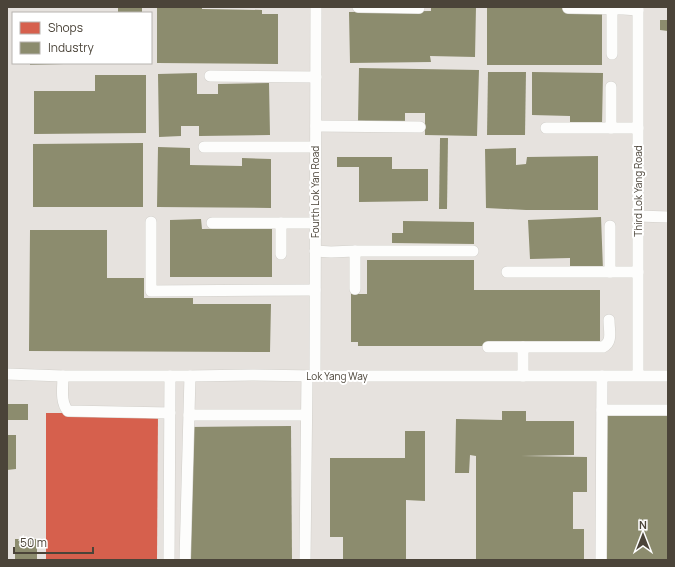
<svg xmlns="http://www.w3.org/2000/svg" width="675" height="567" viewBox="0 0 675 567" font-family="Manrope,sans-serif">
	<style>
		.industrial { fill: #e6e2de; fill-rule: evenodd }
		.shops { fill: #d6604d }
		.industry { fill: #8c8c6e }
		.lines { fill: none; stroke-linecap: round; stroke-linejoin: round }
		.minor-casing { stroke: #d2d0cb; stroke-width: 12 }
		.minor { stroke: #fdfdfc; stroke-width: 11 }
		.labels { text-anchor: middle; stroke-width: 4; stroke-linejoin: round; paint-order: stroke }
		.street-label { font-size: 10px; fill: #4b4439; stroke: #fff }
	</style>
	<rect width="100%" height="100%" fill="#f4f2ee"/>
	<path class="industrial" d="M 7,7 L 668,7 L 668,560 L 7,560 ZM 13,13 L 151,13 L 151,63 L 13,63 Z"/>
	<polygon class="shops" points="46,413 158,413 157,560 46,560"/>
	<g class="industry">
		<rect x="118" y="7" width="24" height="6"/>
		<polygon points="157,7 202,7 202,9 262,10 262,14 278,14 278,64 157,63"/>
		<polygon points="431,7 476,7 475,57 430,56 431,62 350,63 349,12 431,11"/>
		<polygon points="487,7 567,7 567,13 602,13 602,65 487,65"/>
		<polygon points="660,20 668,20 668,31 660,30"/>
		<polygon points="30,63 64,63 64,64 30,65"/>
		<polygon points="359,68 479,70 477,136 425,135 425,113 405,113 405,123 358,122"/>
		<polygon points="488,72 526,72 525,135 487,135"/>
		<polygon points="532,72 603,73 602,125 570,125 570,116 532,115"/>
		<polygon points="197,73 197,94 218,94 218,84 269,83 270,135 199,136 199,126 181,126 181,136 159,137 158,74"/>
		<polygon points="95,75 146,75 146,133 34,134 34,91 95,91"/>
		<polygon points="440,138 448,138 447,209 439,209"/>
		<polygon points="143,143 143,207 33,207 33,144"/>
		<polygon points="158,147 190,148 190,165 242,166 242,158 271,159 271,208 157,207"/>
		<polygon points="516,148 516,165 526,164 527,157 598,156 598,210 526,210 486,208 485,149"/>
		<polygon points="337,157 392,157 392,169 428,169 428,201 359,202 359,167 337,167"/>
		<polygon points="601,217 603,270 570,271 570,258 530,259 528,220"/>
		<polygon points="201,219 202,229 272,228 272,277 170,277 170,220"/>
		<polygon points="403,221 474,222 474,244 392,243 392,233 403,233"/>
		<polygon points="30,230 107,230 107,278 144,278 144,298 193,298 193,304 271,304 270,352 29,351"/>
		<polygon points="367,260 474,260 474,290 600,290 600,346 358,346 358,342 351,342 351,294 367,294"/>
		<rect x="7" y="404" width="21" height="16"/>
		<polygon points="502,411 526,411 526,421 574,421 574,455 521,456 587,457 587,492 573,492 573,529 584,529 584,560 476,560 476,456 470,455 469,473 455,473 456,419 502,420"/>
		<polygon points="606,412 668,412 668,560 607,560"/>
		<polygon points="291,426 292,560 190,560 189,427"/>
		<polygon points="405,431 425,431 425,501 406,500 406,560 343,560 343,537 330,537 330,458 405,458"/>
		<polygon points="7,435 16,435 16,469 7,470"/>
		<rect x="15" y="539" width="22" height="21"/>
	</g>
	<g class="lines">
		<defs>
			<g id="minor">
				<polyline points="358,7 419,8"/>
				<polyline points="568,8 624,9 638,10"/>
				<polyline points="612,54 612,9"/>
				<polyline points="210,76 316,77"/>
				<polyline points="611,87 611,128"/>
				<polyline points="316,126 420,127"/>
				<polyline points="546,128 638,128"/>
				<polyline points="204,147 315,147"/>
				<polyline points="638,216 668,217"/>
				<polyline points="151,222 151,291 315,290"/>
				<polyline points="212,223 315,223"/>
				<polyline points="281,223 281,254"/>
				<polyline points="610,226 610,272"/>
				<polyline points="315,251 331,252 355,251 473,251"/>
				<polyline points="507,272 638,272"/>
				<polyline points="355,289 355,251"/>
				<path d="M 488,347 L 603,347 C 613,342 609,331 609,320"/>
				<polyline points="523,347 523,376"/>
				<polyline points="7,374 63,376 190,376 252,375 315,376 668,376"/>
				<polyline points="638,375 638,7"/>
				<path d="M 63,376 C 63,387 60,402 68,411 L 170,413"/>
				<polyline points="315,376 316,7"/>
				<polyline points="602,410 668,410"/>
				<polyline points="189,415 306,415"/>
				<polyline points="169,560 170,376"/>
				<polyline points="185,560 190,376"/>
				<polyline points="305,560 307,376"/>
				<polyline points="601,560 602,376"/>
			</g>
		</defs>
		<use href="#minor" class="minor-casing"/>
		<use href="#minor" class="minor"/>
	</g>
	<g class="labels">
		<g class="street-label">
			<text transform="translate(638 191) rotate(-90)" y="4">Third Lok Yang Road</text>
			<text transform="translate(315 192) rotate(-90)" y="4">Fourth Lok Yan Road</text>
			<text x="337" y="380">Lok Yang Way</text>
		</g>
	</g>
	<rect width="675" height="567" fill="none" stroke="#4b4439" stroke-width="16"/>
	<rect x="12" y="12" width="140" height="52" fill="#ffffff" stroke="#b7b4b0"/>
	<rect x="20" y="22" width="20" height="12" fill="#d6604d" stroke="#b7b4b0"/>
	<text x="48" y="32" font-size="12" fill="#4b4439">Shops</text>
	<rect x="20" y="42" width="20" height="12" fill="#8c8c6e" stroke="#b7b4b0"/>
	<text x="48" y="52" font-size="12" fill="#4b4439">Industry</text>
	<g transform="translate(643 535)" stroke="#ffffff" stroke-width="3" paint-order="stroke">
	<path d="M0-3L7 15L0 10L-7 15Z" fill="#4b4439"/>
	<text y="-6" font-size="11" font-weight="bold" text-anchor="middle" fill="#4b4439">N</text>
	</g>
	<path d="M14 547v6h79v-6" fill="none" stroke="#4b4439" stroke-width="2"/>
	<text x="20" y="547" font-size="12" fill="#4b4439" stroke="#ffffff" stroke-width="3" paint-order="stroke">50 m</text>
</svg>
